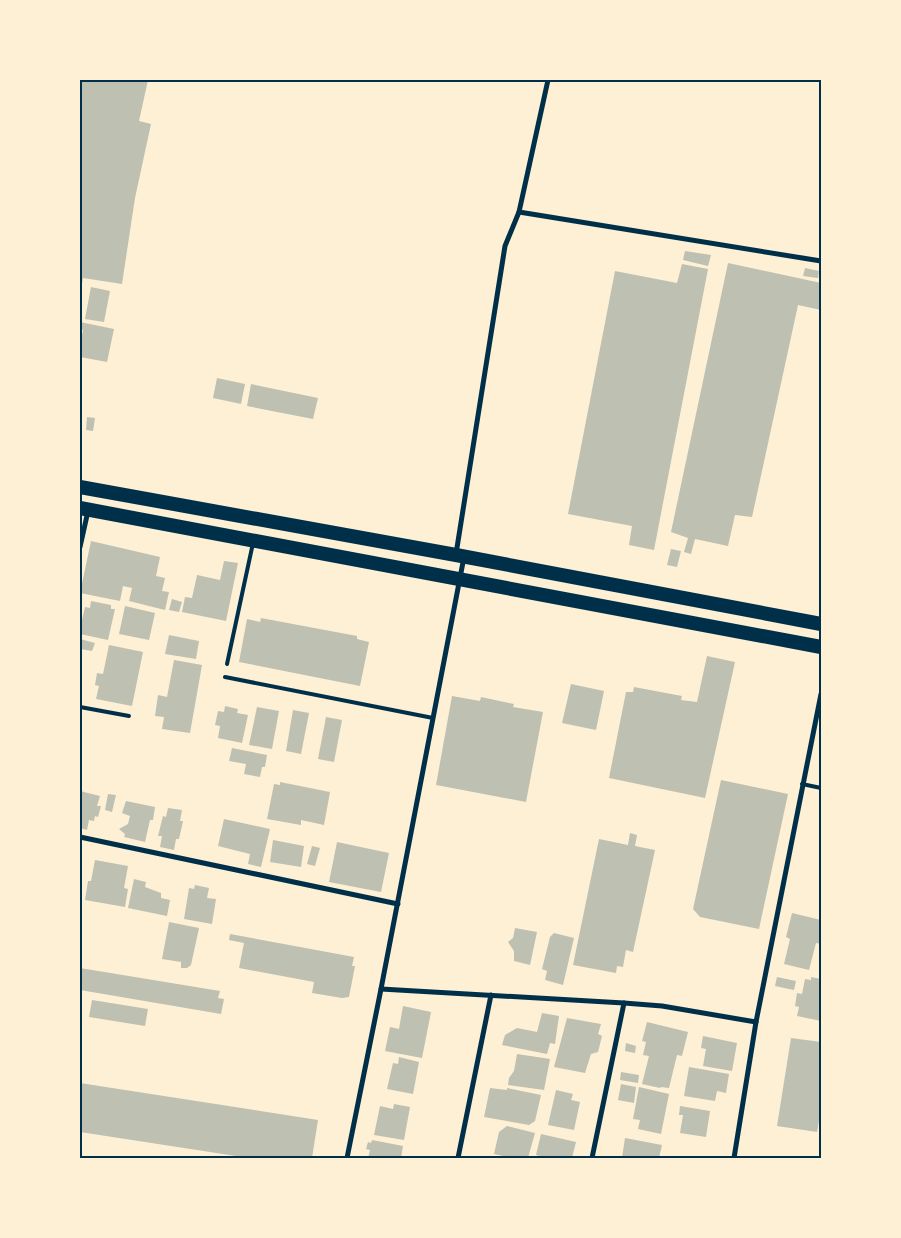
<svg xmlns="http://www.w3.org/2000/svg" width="901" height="1238" viewBox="0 0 901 1238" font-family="Cabin,sans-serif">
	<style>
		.building { fill: #bec0b2 }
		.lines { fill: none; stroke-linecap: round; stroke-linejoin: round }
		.service { stroke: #003049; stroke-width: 4 }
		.minor { stroke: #003049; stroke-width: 5 }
		.trunk { stroke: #003049; stroke-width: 14 }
		.neatline { fill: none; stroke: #003049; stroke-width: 2 }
	</style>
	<rect width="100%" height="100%" fill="#fdf0d5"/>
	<g class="building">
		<polygon points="80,80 148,80 139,121 151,124 135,198 122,284 83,278 81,289"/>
		<polygon points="685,251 711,255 708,266 683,260"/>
		<polygon points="728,263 821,283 821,310 798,305 752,517 735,515 728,546 695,539 691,554 684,552 688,538 671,532"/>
		<polygon points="682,264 708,269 654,550 629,545 632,526 568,514 615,271 677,283"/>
		<polygon points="805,268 819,271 818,278 803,276"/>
		<polygon points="91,287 110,291 104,322 85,319"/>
		<polygon points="80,322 114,329 107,362 80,357 80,346 83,330 80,329"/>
		<polygon points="217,378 245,384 241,404 213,398"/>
		<polygon points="251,384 318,398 313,419 247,406"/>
		<polygon points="87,417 95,418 93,431 86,430"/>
		<polygon points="91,541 160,557 156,576 165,578 162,591 169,592 165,610 129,601 132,588 123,586 120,601 80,593"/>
		<polygon points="671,549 681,551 677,567 667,565"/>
		<polygon points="224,561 238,563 226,621 182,612 185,597 192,598 197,575 220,580"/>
		<polygon points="172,599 182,602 179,612 169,610"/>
		<polygon points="91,601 111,605 111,609 115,609 108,640 80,634 80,620 82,620 85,607 90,608"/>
		<polygon points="125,606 155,613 149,640 119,634"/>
		<polygon points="261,618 357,636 357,639 369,642 360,686 239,662 247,619 260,622"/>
		<polygon points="169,635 199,641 196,659 165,654"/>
		<polygon points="80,639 95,643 92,651 80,649"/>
		<polygon points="109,645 143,652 132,706 96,699 99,686 95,685 97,673 103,674"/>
		<polygon points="707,656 735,662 705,798 609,778 626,692 633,692 634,687 682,696 681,700 697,702"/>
		<polygon points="174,660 202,665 190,733 162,729 164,717 155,716 158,695 167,697"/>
		<polygon points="571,684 604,691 596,730 562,723"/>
		<polygon points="452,696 480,701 481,697 514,704 513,707 543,712 526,802 436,785"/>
		<polygon points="225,706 238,709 237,713 248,715 242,743 218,738 220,726 215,725 218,711 224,712"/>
		<polygon points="257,707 279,711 272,749 249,745"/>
		<polygon points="293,710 309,713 301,754 286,751"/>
		<polygon points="326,717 342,720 334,762 318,759"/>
		<polygon points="232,748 267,755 265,767 262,767 260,777 244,774 246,764 229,761"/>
		<polygon points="721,780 788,794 759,929 700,917 693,909"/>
		<polygon points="280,782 330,792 324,825 301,820 301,825 267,819 274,784 280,785"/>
		<polygon points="80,791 100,796 97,806 101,806 98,817 95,816 94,821 89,820 87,830 80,828"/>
		<polygon points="108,794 116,795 112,812 105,810"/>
		<polygon points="126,801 155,807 153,820 150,820 145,842 124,837 125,834 119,829 128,824 130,816 122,813"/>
		<polygon points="168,808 182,810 180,821 183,821 179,839 176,839 174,850 160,847 162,836 158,836 163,816 166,817"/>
		<polygon points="224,819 270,829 261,867 248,864 250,854 218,846"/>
		<polygon points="630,833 637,835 635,846 655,850 633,952 626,950 623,967 617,966 616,973 573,965 599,839 628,845"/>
		<polygon points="273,840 304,846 301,867 270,862"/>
		<polygon points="337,842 389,853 381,892 329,882"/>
		<polygon points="312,846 320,848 315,866 307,864"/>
		<polygon points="95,860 128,866 124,888 128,889 125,907 85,900 88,881 91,881"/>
		<polygon points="134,879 146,882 145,887 161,893 161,898 170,900 167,916 128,908"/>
		<polygon points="195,885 209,888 207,898 216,899 212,924 184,919 189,888 194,889"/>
		<polygon points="792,913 821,920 821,944 816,943 809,970 784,964 790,939 786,937"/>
		<polygon points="169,922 199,928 191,965 187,968 181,968 181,962 162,959"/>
		<polygon points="515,928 537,932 530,965 514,961 514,951 508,942 513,938"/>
		<polygon points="554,933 574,938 563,985 545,980 547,971 542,969 550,937"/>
		<polygon points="230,934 354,957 352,966 355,966 349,997 342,998 312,993 314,982 239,968 244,943 229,940"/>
		<polygon points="80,968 220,991 218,998 224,999 221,1014 80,990"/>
		<polygon points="777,977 796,981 794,990 775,986"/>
		<polygon points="811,977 821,979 821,1021 797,1016 799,1007 795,1006 797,993 802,994 805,979 811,980"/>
		<polygon points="92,1000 148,1009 145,1026 89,1017"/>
		<polygon points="403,1006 431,1012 422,1058 385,1051 390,1027 399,1029"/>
		<polygon points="542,1013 559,1016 555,1044 550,1043 547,1054 502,1045 505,1035 517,1028 537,1032"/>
		<polygon points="567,1018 601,1024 598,1034 602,1036 598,1052 591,1054 585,1073 554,1067"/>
		<polygon points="647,1022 688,1032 682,1056 677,1055 669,1088 661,1087 660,1088 642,1084 649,1056 643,1055 646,1042 642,1041"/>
		<polygon points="703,1036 737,1043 732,1071 703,1066 706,1049 701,1048"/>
		<polygon points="791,1038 821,1042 821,1109 817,1132 777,1126"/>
		<polygon points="626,1043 636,1046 635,1053 625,1051"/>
		<polygon points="517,1054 550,1059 544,1090 508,1085 509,1078 514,1071"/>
		<polygon points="399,1057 419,1062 413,1094 387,1089 393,1063 398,1064"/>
		<polygon points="689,1067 729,1074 726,1093 717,1091 715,1101 684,1096"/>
		<polygon points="621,1072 639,1075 638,1083 620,1080"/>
		<polygon points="80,1083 318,1120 312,1158 249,1158 80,1132"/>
		<polygon points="621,1084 636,1087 634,1103 618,1100"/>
		<polygon points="639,1087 669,1094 661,1134 638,1129 640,1120 633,1119"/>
		<polygon points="490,1088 507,1090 507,1088 541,1095 535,1121 529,1125 484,1117"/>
		<polygon points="556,1090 573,1094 571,1100 580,1102 574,1130 548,1125"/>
		<polygon points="394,1104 410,1107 404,1140 374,1135 380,1106 393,1109"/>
		<polygon points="680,1106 710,1111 706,1137 680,1133 683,1115 679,1115"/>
		<polygon points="507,1126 535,1133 528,1158 512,1158 494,1154 499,1132"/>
		<polygon points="541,1134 576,1142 572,1158 547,1158 536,1155"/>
		<polygon points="625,1138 662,1145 659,1158 622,1158"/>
		<polygon points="372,1140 403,1146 401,1158 368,1158 370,1150 366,1149 368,1142 371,1143"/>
	</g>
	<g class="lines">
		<g class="service">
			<polyline points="227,664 253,543"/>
			<polyline points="225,677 433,718"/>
			<polyline points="80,707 129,716"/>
			<polyline points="802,784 821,788"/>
		</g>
		<g class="minor">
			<polyline points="519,212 821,261"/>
			<polyline points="80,547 88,511"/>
			<polyline points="456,554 505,246 519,212 548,80"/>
			<polyline points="80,837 398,904"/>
			<polyline points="381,989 624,1003 662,1006 756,1022"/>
			<polyline points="347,1158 381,989 464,557"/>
			<polyline points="458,1158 491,995"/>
			<polyline points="592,1158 624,1003"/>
			<polyline points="734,1158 756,1022 821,694"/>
		</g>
		<g class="trunk">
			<polyline points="80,487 456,555 821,624"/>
			<polyline points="80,508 821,647"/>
		</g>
	</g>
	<rect width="901" height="1238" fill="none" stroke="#fdf0d5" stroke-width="162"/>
	<rect x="81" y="81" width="739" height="1076" class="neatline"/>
</svg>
